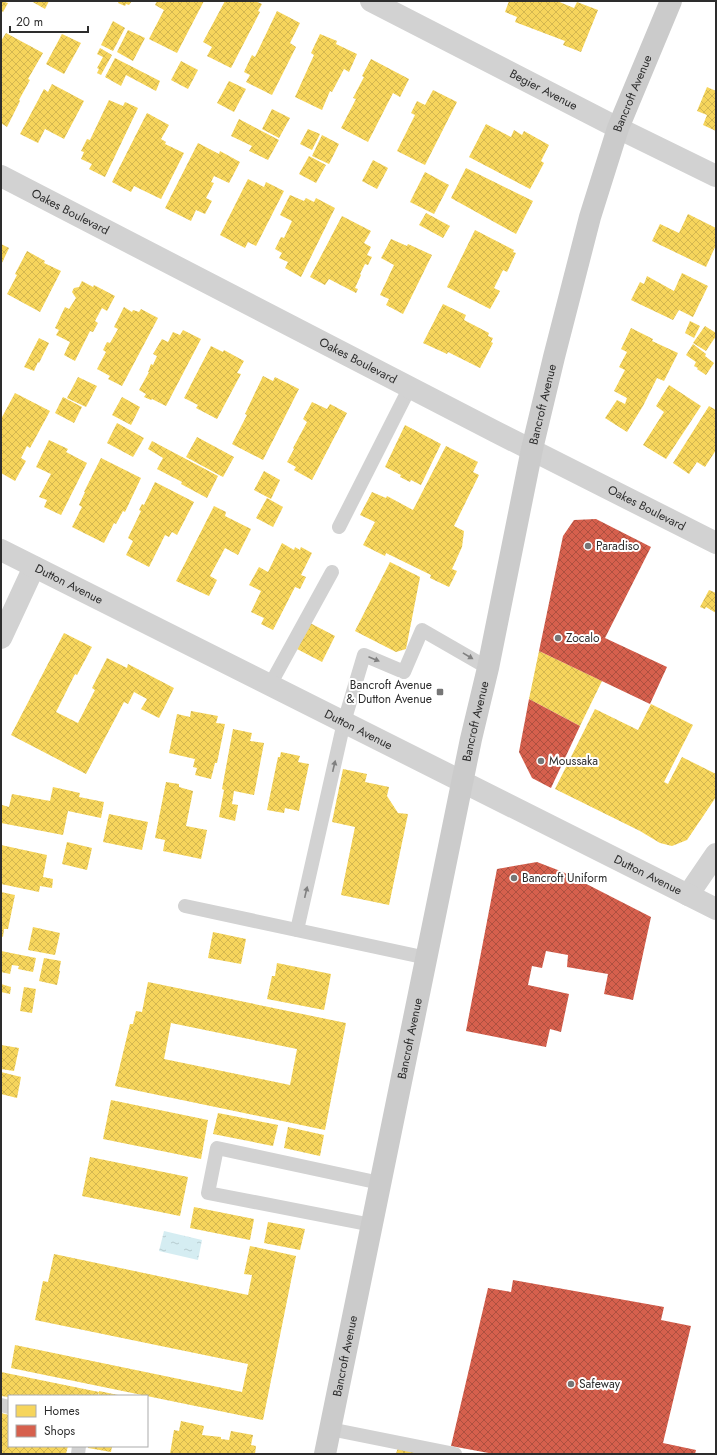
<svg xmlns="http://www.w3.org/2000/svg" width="717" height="1455" viewBox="0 0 717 1455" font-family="Jost,sans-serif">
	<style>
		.water { fill: url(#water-ripples) }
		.homes { fill: url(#homes-cross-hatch); fill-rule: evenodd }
		.shops { fill: url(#shops-cross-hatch) }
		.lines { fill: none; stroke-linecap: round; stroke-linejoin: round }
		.service { stroke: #d2d2d2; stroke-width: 14 }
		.minor { stroke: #d2d2d2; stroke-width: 22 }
		.tertiary { stroke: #d2d2d2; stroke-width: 22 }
		.secondary { stroke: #cbcbcb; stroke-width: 22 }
		.oneway { fill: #808080 }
		.poi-dot { fill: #767676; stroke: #fff; stroke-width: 1.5 }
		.labels { text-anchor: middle; stroke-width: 4; stroke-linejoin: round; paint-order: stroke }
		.street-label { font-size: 12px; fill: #2d2d2d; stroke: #fff }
		.poi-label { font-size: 12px; fill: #2d2d2d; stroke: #fff; text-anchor: start }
	</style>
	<defs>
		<pattern id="water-ripples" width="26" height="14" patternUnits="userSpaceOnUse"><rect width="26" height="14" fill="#d5edf2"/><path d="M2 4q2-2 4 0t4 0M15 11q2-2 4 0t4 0" fill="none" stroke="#b7ccd0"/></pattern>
		<pattern id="homes-cross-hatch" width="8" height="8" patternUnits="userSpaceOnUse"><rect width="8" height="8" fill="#f6d55c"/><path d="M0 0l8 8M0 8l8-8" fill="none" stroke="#d3b750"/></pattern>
		<pattern id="shops-cross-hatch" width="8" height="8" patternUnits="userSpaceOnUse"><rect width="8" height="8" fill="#d6604d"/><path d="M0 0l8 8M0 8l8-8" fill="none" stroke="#ae5040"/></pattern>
	</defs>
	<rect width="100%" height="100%" fill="#fff"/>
	<polygon class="water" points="164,1231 202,1240 198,1260 159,1251"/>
	<g class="homes">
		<polygon points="1,1 8,3 3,12 1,11"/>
		<polygon points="31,1 49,1 45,9"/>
		<polygon points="119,1 132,1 129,5 126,4 125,6 118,3"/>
		<polygon points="157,1 204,1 177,53 149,39 164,10 155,5"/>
		<polygon points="225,1 255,1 262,4 258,11 260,12 231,68 207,56 212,47 203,42"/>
		<polygon points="509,1 557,1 574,8 577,2 598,10 581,52 563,45 565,41 515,22 517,17 505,12"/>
		<polygon points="277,11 300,23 290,43 296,47 272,95 246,82 250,75 244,72 252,55 255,57"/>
		<polygon points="113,21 125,28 113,51 101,45"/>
		<polygon points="128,30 145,38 133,61 117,52"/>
		<polygon points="6,33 43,53 28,79 30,80 19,100 20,101 7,127 1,123 1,41"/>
		<polygon points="62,34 81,43 64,74 46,64"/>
		<polygon points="320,34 337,41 336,44 357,54 349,72 344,69 332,92 330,91 322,110 295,97 314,55 311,53"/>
		<polygon points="100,48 112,55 101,75 97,73 99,69 97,68 103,57 97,54"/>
		<polygon points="115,58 160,81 156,91 126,75 121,86 105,77"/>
		<polygon points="371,59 409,79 400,97 393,93 368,142 341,128 356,99 353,98 364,77 362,76"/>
		<polygon points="181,61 198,70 188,89 171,80"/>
		<polygon points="229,81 246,89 234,112 217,103"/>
		<polygon points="52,84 84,101 64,139 45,129 38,143 20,134 44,89 48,92"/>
		<polygon points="707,87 716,91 716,131 703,125 707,115 697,111"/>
		<polygon points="433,90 457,102 425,165 397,151 415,115 411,113 417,101 425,105"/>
		<polygon points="109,100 123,106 125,102 138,108 105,177 89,169 92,164 81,159 84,152 81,151 87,139 90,140"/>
		<polygon points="272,109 290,118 279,138 262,129"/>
		<polygon points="147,113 169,125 161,139 166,142 165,144 184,153 161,199 134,186 131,192 112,182"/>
		<polygon points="239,119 279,140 268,160 249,151 252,146 231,136"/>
		<polygon points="486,124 511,137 514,130 522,135 524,131 549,145 541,161 544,163 530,189 469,157"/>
		<polygon points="308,129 320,134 312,150 300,144"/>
		<polygon points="322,135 339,144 329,164 312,156"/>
		<polygon points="198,143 219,154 220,151 240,162 229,183 214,176 211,182 214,183 206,198 212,201 205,214 196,210 191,221 165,208"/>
		<polygon points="309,156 326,165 316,183 299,174"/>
		<polygon points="373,160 388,168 377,189 362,181"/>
		<polygon points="466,168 533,201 516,234 451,198"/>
		<polygon points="425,172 449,185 434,214 410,202"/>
		<polygon points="248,179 264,187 266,182 284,191 256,246 248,242 245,248 220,235"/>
		<polygon points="290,195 304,201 306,198 314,202 316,198 335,208 301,277 285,268 288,262 279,258 282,253 275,249 281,237 284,238 292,221 280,215"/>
		<polygon points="426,213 450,226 443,238 419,225"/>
		<polygon points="688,214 716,228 716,245 706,267 652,241 660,224 679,233"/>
		<polygon points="342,216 371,231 364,243 371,247 367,255 372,257 368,265 365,264 360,274 361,275 355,288 358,289 356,293 329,279 325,285 310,277"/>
		<polygon points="475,230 514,250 513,252 516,253 507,272 503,270 494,288 500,291 490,309 447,287"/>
		<polygon points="391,239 407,246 408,244 432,255 403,314 386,305 389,299 380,295 394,265 381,258"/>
		<polygon points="1,244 9,248 1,265"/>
		<polygon points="27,251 45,261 44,263 61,271 40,312 7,294 17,275 15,274"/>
		<polygon points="682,273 708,286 693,317 679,310 673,320 631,300 640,282 644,284 647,276 674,291"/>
		<polygon points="82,281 93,287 94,285 115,296 107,311 102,308 95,321 98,323 93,332 90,331 75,361 64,355 70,342 56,335 59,330 55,328 65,307 69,309 76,298 72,292 74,288 79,287"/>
		<polygon points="443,304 466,315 464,320 489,333 488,336 493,338 491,342 493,343 480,368 448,352 447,354 423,343"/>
		<polygon points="124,307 132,312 133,310 139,312 141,309 158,318 122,386 108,379 110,376 97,369 106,352 103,350 107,342 110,343 118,329 114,327"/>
		<polygon points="690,321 700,326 694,338 685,333"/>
		<polygon points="705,326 716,333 716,336 706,351 693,343"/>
		<polygon points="631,328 653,339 652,341 678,353 664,381 657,378 643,406 627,432 605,418 617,400 625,404 627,398 614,391 625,370 619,367 627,352 621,349"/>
		<polygon points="183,330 201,339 166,406 152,399 151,400 144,397 146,394 139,390 149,372 148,372 151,364 153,365 157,356 153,354 162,339 168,342 173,332 180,335"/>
		<polygon points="39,338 49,343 39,363 38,362 34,371 24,367"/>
		<polygon points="693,344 706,354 705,356 714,363 706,375 697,369 698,368 694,366 696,362 686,355"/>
		<polygon points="211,346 223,352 224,350 244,361 237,373 241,374 217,419 196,408 198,405 184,398"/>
		<polygon points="263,376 273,381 275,377 299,389 263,460 232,444 247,415 245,414"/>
		<polygon points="78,377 97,386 86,407 67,398"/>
		<polygon points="669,385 701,406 666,459 643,445 664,412 656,406"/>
		<polygon points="15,393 50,411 30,448 27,446 21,458 26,461 15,481 1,473 1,419"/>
		<polygon points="63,397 82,407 74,423 55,413"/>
		<polygon points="122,397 140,407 131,425 112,415"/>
		<polygon points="312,402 327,409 330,404 347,413 312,480 294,470 296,467 287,462 294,449 293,448 307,422 303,419"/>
		<polygon points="709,406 716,410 716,450 705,467 697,462 689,474 673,463"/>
		<polygon points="117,423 144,438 133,457 107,443"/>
		<polygon points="405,425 441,444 421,485 411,480 410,482 400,477 401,475 385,467"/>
		<polygon points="197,437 234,457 223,477 186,457"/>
		<polygon points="49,440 68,449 66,452 87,463 61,515 44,507 47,500 39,497 51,474 36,467"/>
		<polygon points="152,441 218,476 207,498 181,484 182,482 157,469 163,458 148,449"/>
		<polygon points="446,446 478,462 473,472 479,475 454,526 464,531 462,547 452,569 457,571 449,587 430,578 431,575 386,553 385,556 363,545 375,522 360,515 372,492 386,498 387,496 413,510"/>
		<polygon points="101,458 141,478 125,512 123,511 116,524 114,523 104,543 72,527 82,507 79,505 85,492 84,492"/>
		<polygon points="264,471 280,480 271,499 254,490"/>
		<polygon points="155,482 194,502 177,535 172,532 169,537 165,535 149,567 126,555 133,541 128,538 141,511 139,510 142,504 144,505"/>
		<polygon points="267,498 283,507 273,527 256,518"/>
		<polygon points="214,506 226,512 225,516 251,529 238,555 225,548 210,576 217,580 209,596 176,581"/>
		<polygon points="282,543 294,550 295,547 300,550 301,547 312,553 301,575 306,577 300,589 295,587 273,630 261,624 264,618 251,612 261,591 249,585 259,567 268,572"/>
		<polygon points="390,562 420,577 406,649 396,652 355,631"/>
		<polygon points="709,590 716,593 716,613 706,607 705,609 700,607"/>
		<polygon points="310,623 335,636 322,662 297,649"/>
		<polygon points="64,633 92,647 77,675 75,674 56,712 78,723 95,690 92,688 107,658 127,668 128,664 174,688 159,718 141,709 147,699 134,692 128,704 124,702 86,774 11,735"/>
		<polygon points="539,651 602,681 580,726 529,699"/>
		<polygon points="651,704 693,725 664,782 668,784 682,757 716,774 716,797 687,840 672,846 660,843 640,831 555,789 595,709 638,730"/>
		<polygon points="191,711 218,716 216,723 225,724 217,763 215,763 211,779 195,775 197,768 193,767 195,759 169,753 177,714 190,717"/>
		<polygon points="233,729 252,733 250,741 264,743 254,795 234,791 232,804 238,805 235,821 219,817 224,790 222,789"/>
		<polygon points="281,752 300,756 298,762 309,764 299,811 285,808 284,813 267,810 278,757 280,757"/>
		<polygon points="343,769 367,774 365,782 389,787 387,796 398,813 408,814 389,905 341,895 355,827 332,822"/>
		<polygon points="166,782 179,784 179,787 193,791 186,826 207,830 201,859 163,851 165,840 155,838"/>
		<polygon points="53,787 80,793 79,797 104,802 101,818 68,811 63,835 1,823 2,805 9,807 12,794 50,801"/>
		<polygon points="109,814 148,822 142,850 103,842"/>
		<polygon points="67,842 92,848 87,870 62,864"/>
		<polygon points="1,845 47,855 43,877 53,879 52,888 40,886 39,892 1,884"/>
		<polygon points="1,892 15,895 8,929 4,929 3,937 1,936"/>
		<polygon points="33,927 60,933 55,955 28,950"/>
		<polygon points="213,932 246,939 241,964 208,958"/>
		<polygon points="1,951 36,958 33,972 18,969 19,966 12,965 10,974 1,972"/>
		<polygon points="44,958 61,961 59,971 60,971 57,985 39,981"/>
		<polygon points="277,963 331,974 324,1010 267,999 272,976 275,976"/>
		<path d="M 148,982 L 346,1023 L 325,1130 L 115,1086 L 130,1024 L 133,1024 L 136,1011 L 142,1012 ZM 171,1023 L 297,1049 L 290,1085 L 164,1059 Z"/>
		<polygon points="1,984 11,987 10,994 1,992"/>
		<polygon points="24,987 36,989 32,1013 20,1011"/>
		<polygon points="1,1045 19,1048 14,1071 1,1069"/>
		<polygon points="1,1072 21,1077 17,1098 1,1094"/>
		<polygon points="111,1100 208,1120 201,1159 103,1139"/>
		<polygon points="218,1113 278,1125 273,1146 213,1134"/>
		<polygon points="288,1127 324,1135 320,1156 284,1148"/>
		<polygon points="90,1157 188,1177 180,1216 82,1196"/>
		<polygon points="194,1207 254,1219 250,1240 190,1228"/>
		<polygon points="268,1222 305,1229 300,1250 264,1243"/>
		<polygon points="250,1246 296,1256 263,1420 11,1368 15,1345 242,1392 248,1364 35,1320 43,1281 48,1282 54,1254 248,1295 252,1275 244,1274"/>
		<polygon points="1,1372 99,1392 98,1396 9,1396 9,1397 1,1396"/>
		<polygon points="99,1391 118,1395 118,1396 99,1396"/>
		<polygon points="1,1413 9,1415 9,1446 68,1446 66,1454 1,1454"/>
		<polygon points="181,1421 204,1426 202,1435 221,1437 221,1439 229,1440 231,1431 253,1435 251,1445 256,1446 255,1454 170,1454 174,1430 179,1431"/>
		<polygon points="89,1446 112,1446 111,1452 88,1448"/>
		<polygon points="398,1447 429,1454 396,1454"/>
	</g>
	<g class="shops">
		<polygon points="596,519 651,547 605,638 667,667 650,704 539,651 563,536 574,520"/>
		<polygon points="529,699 580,726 551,788 532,778 519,752"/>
		<polygon points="537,862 563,872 651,917 633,1000 604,994 608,974 567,967 568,955 546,951 542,968 532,966 528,985 569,994 561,1032 550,1029 546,1047 466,1031 497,869"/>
		<polygon points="513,1280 664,1307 661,1320 691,1326 663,1443 696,1450 695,1454 494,1454 451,1446 488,1288 511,1292"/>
	</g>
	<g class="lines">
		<g class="service">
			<polyline points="339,527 410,387"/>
			<polyline points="270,685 332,572"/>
			<polyline points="185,906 427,958"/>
			<polyline points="297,930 344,722 364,655 404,672 422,630 488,668"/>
			<polyline points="372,1225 208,1193 217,1148 380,1183"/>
			<polyline points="1,1405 9,1407"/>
			<polyline points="330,1429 455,1454"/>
			<polyline points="78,1454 79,1446"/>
		</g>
		<g class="minor">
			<path id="s1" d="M 371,1 L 618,128 L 716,176"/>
			<path id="s2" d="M 1,176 L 496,432 L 716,543"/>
			<polyline points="1,638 34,567"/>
			<polyline points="688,895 716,854"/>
		</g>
		<path class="tertiary" id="s3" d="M 1,550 L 716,909"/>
		<path class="secondary" id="s4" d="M 325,1454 L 471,739 L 488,668 L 532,449 L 554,357 L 590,217 L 618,128 L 671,1"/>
	</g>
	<defs><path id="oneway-solid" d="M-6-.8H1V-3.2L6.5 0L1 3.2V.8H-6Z"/></defs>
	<g class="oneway">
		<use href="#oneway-solid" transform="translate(468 656) rotate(31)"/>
		<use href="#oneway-solid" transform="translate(374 659) rotate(23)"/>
		<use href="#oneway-solid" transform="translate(334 766) rotate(-77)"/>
		<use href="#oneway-solid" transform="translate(306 892) rotate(-77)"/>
	</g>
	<g class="poi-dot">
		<circle cx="588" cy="546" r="4"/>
		<circle cx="558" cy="638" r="4"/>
		<rect x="436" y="688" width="8" height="8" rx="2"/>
		<circle cx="541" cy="761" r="4"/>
		<circle cx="514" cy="878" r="4"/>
		<circle cx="571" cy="1384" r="4"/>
	</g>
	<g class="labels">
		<g class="street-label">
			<text dy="4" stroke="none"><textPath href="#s1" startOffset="194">Begier Avenue</textPath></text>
			<text dy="4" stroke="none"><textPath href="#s4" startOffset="1396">Bancroft Avenue</textPath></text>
			<text dy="4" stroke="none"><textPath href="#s2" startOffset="78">Oakes Boulevard</textPath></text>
			<text dy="4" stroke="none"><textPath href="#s2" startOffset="402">Oakes Boulevard</textPath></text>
			<text dy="4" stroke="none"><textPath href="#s4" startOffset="1072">Bancroft Avenue</textPath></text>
			<text dy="4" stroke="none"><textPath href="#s2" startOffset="726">Oakes Boulevard</textPath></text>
			<text dy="4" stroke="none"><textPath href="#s3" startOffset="76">Dutton Avenue</textPath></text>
			<text dy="4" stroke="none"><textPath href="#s4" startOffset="748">Bancroft Avenue</textPath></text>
			<text dy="4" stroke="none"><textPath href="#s3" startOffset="400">Dutton Avenue</textPath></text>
			<text dy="4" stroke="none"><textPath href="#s3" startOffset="724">Dutton Avenue</textPath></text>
			<text dy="4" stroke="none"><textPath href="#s4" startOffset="424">Bancroft Avenue</textPath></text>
			<text dy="4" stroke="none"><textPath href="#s4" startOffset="100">Bancroft Avenue</textPath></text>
		</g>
		<g class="poi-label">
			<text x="596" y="550">Paradiso</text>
			<text x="566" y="642">Zocalo</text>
			<text x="432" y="689" text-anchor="end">Bancroft Avenue<tspan x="432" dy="14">&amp; Dutton Avenue</tspan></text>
			<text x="549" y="765">Moussaka</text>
			<text x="522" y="882">Bancroft Uniform</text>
			<text x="579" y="1388">Safeway</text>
		</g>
	</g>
	<rect width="717" height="1455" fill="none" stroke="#2d2d2d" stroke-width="4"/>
	<rect x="8" y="1395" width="140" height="52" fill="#ffffff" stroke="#ababab"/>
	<rect x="16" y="1405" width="20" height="12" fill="#f6d55c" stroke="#ababab"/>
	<text x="44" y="1415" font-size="12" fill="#2d2d2d">Homes</text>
	<rect x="16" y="1425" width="20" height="12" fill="#d6604d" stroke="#ababab"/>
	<text x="44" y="1435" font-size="12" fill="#2d2d2d">Shops</text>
	<path d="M10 26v6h78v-6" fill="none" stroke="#2d2d2d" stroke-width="2"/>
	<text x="16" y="26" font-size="12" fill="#2d2d2d" stroke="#ffffff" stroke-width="3" paint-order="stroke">20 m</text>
</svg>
